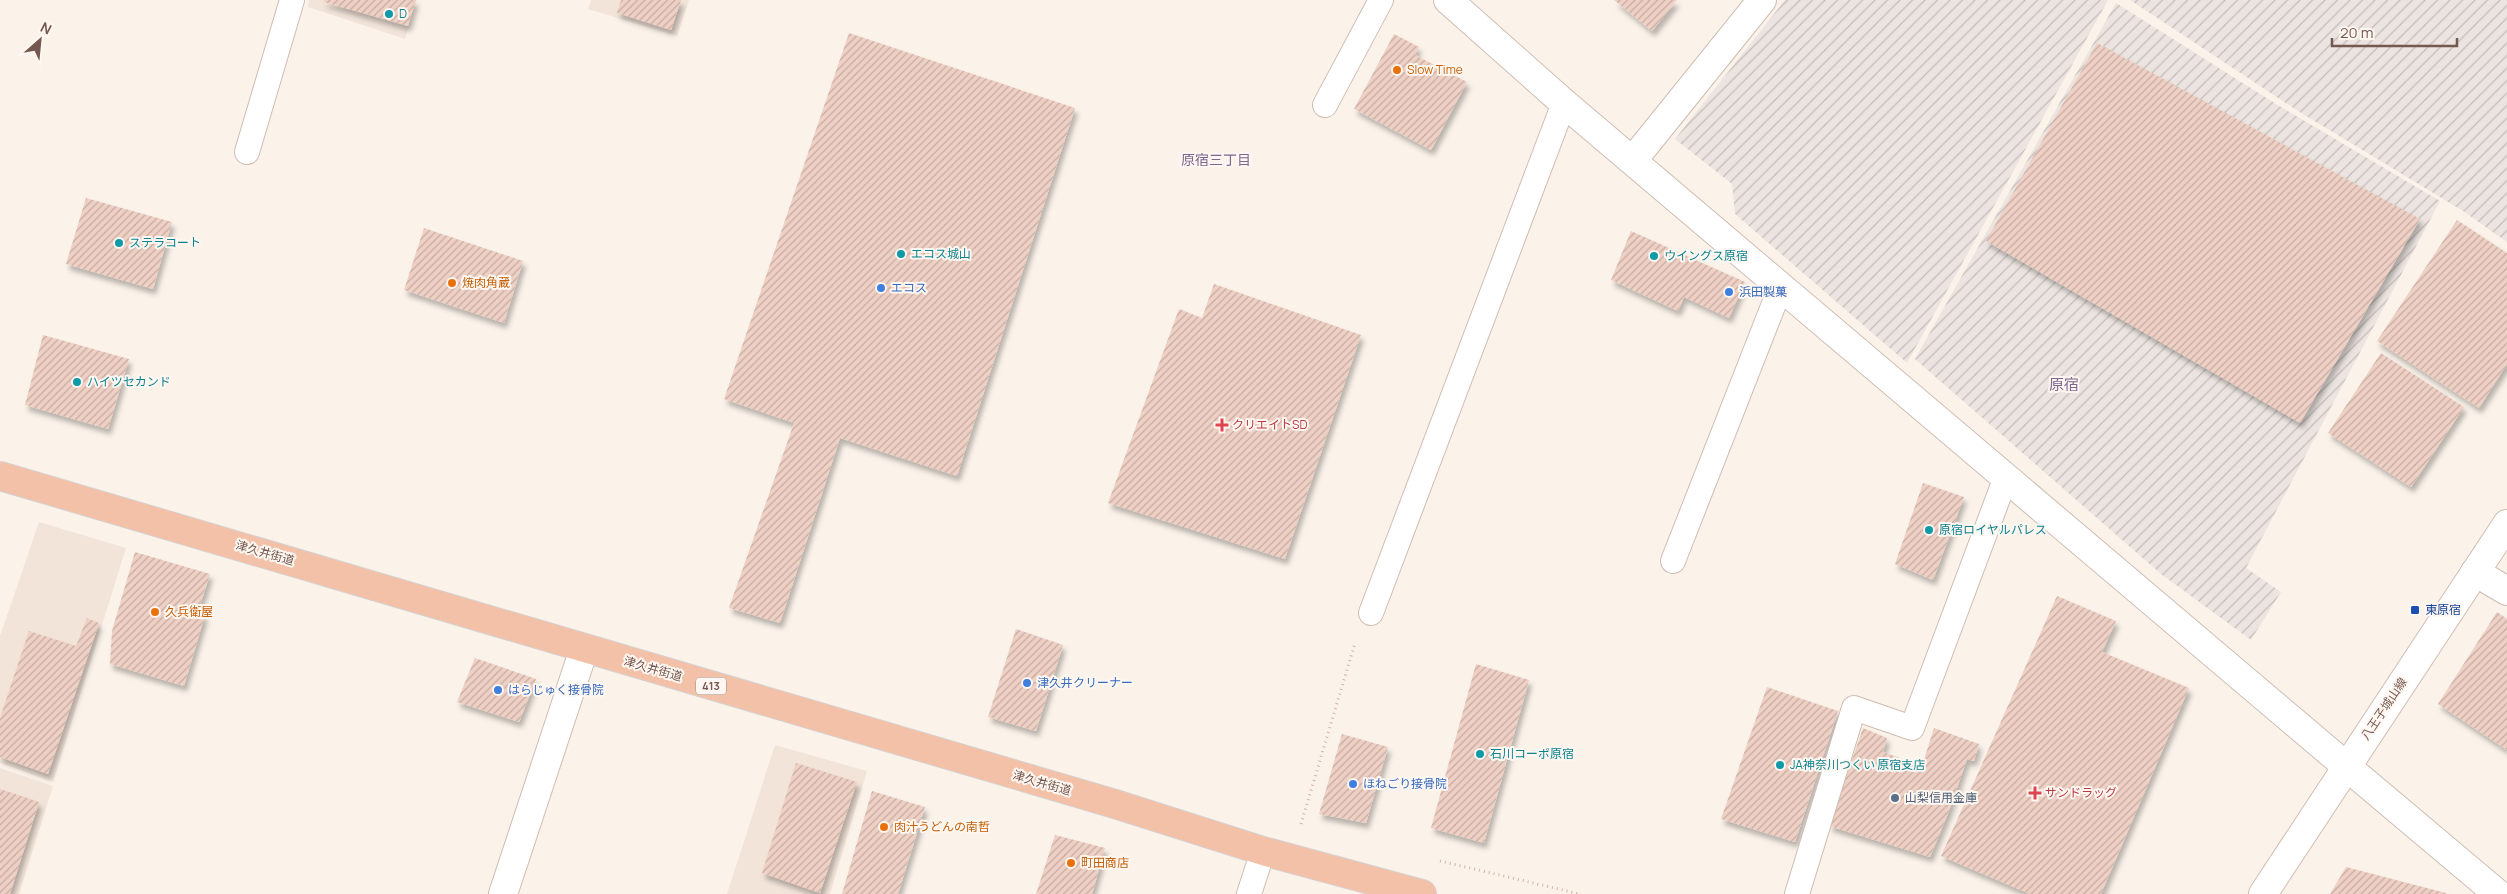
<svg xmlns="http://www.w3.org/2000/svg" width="2507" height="894" viewBox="0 0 2507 894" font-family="Manrope,'Noto Sans JP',sans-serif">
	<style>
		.residential { fill: #f2e4d9 }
		.industrial { fill: url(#industrial-furrows) }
		.building { fill: url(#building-hatch); filter: url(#shadow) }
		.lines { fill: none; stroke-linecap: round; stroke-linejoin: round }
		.service-casing { stroke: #cfbcb3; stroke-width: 26 }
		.minor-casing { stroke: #cfbcb3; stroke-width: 30 }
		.tertiary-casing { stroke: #cfbcb3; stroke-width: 30 }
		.secondary-casing { stroke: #d2bcb1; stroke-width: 30 }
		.trunk-casing { stroke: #d8d0ce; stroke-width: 30 }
		.path { stroke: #d4b3a7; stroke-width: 3; stroke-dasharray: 1 4; stroke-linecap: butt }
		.service { stroke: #fff; stroke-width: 24 }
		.minor { stroke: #fff; stroke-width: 28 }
		.tertiary { stroke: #fff; stroke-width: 28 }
		.secondary { stroke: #fff; stroke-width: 28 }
		.trunk { stroke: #f2c1a8; stroke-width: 28 }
		.culture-dot { fill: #0f9aa8; stroke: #fef7f1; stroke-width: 2 }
		.food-dot { fill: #e8710a; stroke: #fef7f1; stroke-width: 2 }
		.shop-dot { fill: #3f7fe0; stroke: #fef7f1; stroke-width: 2 }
		.health-dot { fill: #e0444e; stroke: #fef7f1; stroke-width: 2 }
		.transit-dot { fill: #1a4fb4; stroke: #fef7f1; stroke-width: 2 }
		.service-dot { fill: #5c6f8a; stroke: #fef7f1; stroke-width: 2 }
		.labels { text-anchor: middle; stroke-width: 4; stroke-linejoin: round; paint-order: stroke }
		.shield { fill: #fef7f1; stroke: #9e8880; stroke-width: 1 }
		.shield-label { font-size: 11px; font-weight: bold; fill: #75584f }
		.culture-label { font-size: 12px; fill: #0d838f; stroke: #fef7f1; text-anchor: start }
		.food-label { font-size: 12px; fill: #c56008; stroke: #fef7f1; text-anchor: start }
		.shop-label { font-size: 12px; fill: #366cbe; stroke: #fef7f1; text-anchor: start }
		.health-label { font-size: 12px; fill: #be3a42; stroke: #fef7f1; text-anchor: start }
		.street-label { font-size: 12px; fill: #75584f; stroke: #fef7f1 }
		.transit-label { font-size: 12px; fill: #164399; stroke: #fef7f1; text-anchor: start }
		.service-label { font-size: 12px; fill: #4e5e75; stroke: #fef7f1; text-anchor: start }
		.neighbourhood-label { font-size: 14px; fill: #7e6790; stroke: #fef7f1 }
		.quarter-label { font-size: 15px; fill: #7e6790; stroke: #fef7f1 }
	</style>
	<defs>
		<pattern id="industrial-furrows" width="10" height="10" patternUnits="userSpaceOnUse" patternTransform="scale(1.25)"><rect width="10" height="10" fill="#ebe4e0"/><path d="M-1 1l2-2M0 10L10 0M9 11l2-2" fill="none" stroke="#c3bcb8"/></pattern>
		<pattern id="building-hatch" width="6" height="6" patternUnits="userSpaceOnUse" patternTransform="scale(1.25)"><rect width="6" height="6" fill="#efd0c4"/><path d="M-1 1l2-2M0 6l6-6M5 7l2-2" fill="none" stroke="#c6aca2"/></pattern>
		<filter id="shadow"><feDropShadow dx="3" dy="5.5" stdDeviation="2.5" flood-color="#0004"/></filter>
	</defs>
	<rect width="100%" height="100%" fill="#fbf3ea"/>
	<g class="residential">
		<polygon points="309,0 417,0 405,39 308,7"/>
		<polygon points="591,0 689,0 677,36 588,9"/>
		<polygon points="39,522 126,548 53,782 0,763 0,636"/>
		<polygon points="775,745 867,771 830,894 727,894"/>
		<polygon points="0,768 53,786 19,894 0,894"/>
	</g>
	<g class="industrial">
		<polygon points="1785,0 2108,0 1907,363 1735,214 1732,184 1675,139"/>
		<polygon points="2130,0 2507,0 2507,242 2463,211 2298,111"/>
		<polygon points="2116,3 2276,104 2440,201 2246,568 2281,592 2251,640 2161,574 1915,359"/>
	</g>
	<g class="building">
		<polygon points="324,0 416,0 408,26 324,2"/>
		<polygon points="621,0 681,0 671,30 617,13"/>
		<polygon points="1614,0 1677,0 1652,31"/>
		<polygon points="849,33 1075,108 957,476 840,438 780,623 729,608 794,423 724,399"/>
		<polygon points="1394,34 1419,47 1415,55 1467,82 1431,150 1354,109"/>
		<polygon points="2097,43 2420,219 2300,423 1986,241"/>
		<polygon points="86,198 172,222 153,289 66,264"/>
		<polygon points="2457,220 2507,253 2507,364 2479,408 2377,341"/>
		<polygon points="424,228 523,261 504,323 404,290"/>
		<polygon points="1631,231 1745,282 1729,318 1684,297 1678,311 1611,280"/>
		<polygon points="1214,284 1361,335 1285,559 1108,503 1179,309 1202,318"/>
		<polygon points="43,335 129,359 108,429 25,405"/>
		<polygon points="2381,353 2464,407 2411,487 2328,433"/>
		<polygon points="1923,483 1964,497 1933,580 1895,564"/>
		<polygon points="135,552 210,574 198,612 205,615 184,686 110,664 112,631"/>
		<polygon points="2057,596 2116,621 2102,652 2189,688 2101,894 2030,894 1941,856"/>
		<polygon points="2497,612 2507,619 2507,750 2438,704"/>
		<polygon points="87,618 99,623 48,774 0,757 0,718 29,631 76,646"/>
		<polygon points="1016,629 1063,645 1036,731 988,717"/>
		<polygon points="475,658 536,679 519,722 457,702"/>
		<polygon points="1476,664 1529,680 1484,843 1431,828"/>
		<polygon points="1767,687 1838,711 1795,842 1721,819"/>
		<polygon points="1863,728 1887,738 1883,752 1922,766 1934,728 1979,744 1974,761 1967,759 1949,811 1930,857 1829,826"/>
		<polygon points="1342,734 1388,747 1366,823 1319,814"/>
		<polygon points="796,763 857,782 820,893 762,873"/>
		<polygon points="0,789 39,802 10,894 0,894"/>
		<polygon points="872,791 925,807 898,894 842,894"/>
		<polygon points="1055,835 1105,848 1092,894 1036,894"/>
		<polygon points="2346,867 2446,893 2446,894 2330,894"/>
	</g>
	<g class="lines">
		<defs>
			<g id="service">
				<polyline points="1325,105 1381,0"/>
				<polyline points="247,152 292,0"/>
				<polyline points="1673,561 1781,286"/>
				<polyline points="1371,613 1564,103"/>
				<polyline points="1249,894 1263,851"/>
				<polyline points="1797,894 1854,708 1912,728 2006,477"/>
			</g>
			<g id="minor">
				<polyline points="1633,160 1762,0"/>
				<polyline points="2475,572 2507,591"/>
				<polyline points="2346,766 2498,894"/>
				<polyline points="503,894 584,649"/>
			</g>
			<polyline id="tertiary" points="1448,0 1564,103 2346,766"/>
			<polyline id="secondary" points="2263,894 2507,524"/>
			<polyline id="trunk" points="0,476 1115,804 1263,851 1422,894"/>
		</defs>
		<use href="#service" class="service-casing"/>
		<use href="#minor" class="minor-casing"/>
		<use href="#tertiary" class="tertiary-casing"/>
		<use href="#secondary" class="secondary-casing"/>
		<use href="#trunk" class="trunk-casing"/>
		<g class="path">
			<polyline points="1301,824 1355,643"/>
			<polyline points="1440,861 1580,894"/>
		</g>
		<use href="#service" class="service"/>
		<use href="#minor" class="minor"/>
		<use href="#tertiary" class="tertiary"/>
		<use href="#secondary" class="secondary"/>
		<use href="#trunk" class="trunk"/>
	</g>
	<g class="culture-dot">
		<circle cx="389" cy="14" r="5"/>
		<circle cx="119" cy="243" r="5"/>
		<circle cx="901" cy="254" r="5"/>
		<circle cx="1654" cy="256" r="5"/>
		<circle cx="77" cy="382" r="5"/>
		<circle cx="1929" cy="530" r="5"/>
		<circle cx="1480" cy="754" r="5"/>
		<circle cx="1780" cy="765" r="5"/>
	</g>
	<g class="food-dot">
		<circle cx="1397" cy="70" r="5"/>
		<circle cx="452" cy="283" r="5"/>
		<circle cx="155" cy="612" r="5"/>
		<circle cx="884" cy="827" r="5"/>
		<circle cx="1071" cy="863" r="5"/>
	</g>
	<g class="shop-dot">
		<circle cx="881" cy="288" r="5"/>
		<circle cx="1729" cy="292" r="5"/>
		<circle cx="1027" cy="683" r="5"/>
		<circle cx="498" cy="690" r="5"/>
		<circle cx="1353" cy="784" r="5"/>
	</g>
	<g class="health-dot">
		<path d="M1219.5 417.5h5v5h5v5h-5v5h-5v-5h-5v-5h5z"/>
		<path d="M2032.5 785.5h5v5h5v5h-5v5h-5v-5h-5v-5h5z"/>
	</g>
	<rect class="transit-dot" x="2410" y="605" width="10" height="10" rx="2.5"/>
	<circle class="service-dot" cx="1895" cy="798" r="5"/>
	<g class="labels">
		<rect class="shield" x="696" y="677.5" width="30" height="17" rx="4"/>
		<g class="shield-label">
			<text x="711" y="690">413</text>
		</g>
		<g class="culture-label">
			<text x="399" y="18">D</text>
			<text x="129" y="247">ステラコート</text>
			<text x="911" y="258">エコス城山</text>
			<text x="1664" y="260">ウイングス原宿</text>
			<text x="87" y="386">ハイツセカンド</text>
			<text x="1939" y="534">原宿ロイヤルパレス</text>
			<text x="1490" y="758">石川コーポ原宿</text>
			<text x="1790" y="769">JA神奈川つくい 原宿支店</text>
		</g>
		<g class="food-label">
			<text x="1407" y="74">Slow Time</text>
			<text x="462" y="287">焼肉角蔵</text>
			<text x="165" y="616">久兵衛屋</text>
			<text x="894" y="831">肉汁うどんの南哲</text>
			<text x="1081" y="867">町田商店</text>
		</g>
		<g class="shop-label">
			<text x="891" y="292">エコス</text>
			<text x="1739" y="296">浜田製菓</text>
			<text x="1037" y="687">津久井クリーナー</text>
			<text x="508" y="694">はらじゅく接骨院</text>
			<text x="1363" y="788">ほねごり接骨院</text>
		</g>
		<g class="health-label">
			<text x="1232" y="429">クリエイトSD</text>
			<text x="2045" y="797">サンドラッグ</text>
		</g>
		<g class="street-label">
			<text transform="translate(265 553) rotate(16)" y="4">津久井街道</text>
			<text transform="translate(653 669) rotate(16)" y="4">津久井街道</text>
			<text transform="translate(2384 709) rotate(-56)" y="4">八王子城山線</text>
			<text transform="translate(1042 783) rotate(16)" y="4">津久井街道</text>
		</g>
		<g class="transit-label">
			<text x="2425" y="614">東原宿</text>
		</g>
		<g class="service-label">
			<text x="1905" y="802">山梨信用金庫</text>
		</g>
		<g class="neighbourhood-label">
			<text x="1216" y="165">原宿三丁目</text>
		</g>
		<g class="quarter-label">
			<text x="2064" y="390">原宿</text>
		</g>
	</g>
	<g transform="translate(40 40) rotate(27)" stroke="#fef7f1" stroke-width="4" paint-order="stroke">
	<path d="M0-4L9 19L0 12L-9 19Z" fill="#75584f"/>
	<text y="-8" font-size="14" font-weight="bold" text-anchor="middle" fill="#75584f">N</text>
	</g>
	<path d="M2332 38v8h125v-8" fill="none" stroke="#75584f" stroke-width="2.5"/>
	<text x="2340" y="38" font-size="15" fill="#75584f" stroke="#fef7f1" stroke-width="4" paint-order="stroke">20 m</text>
</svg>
